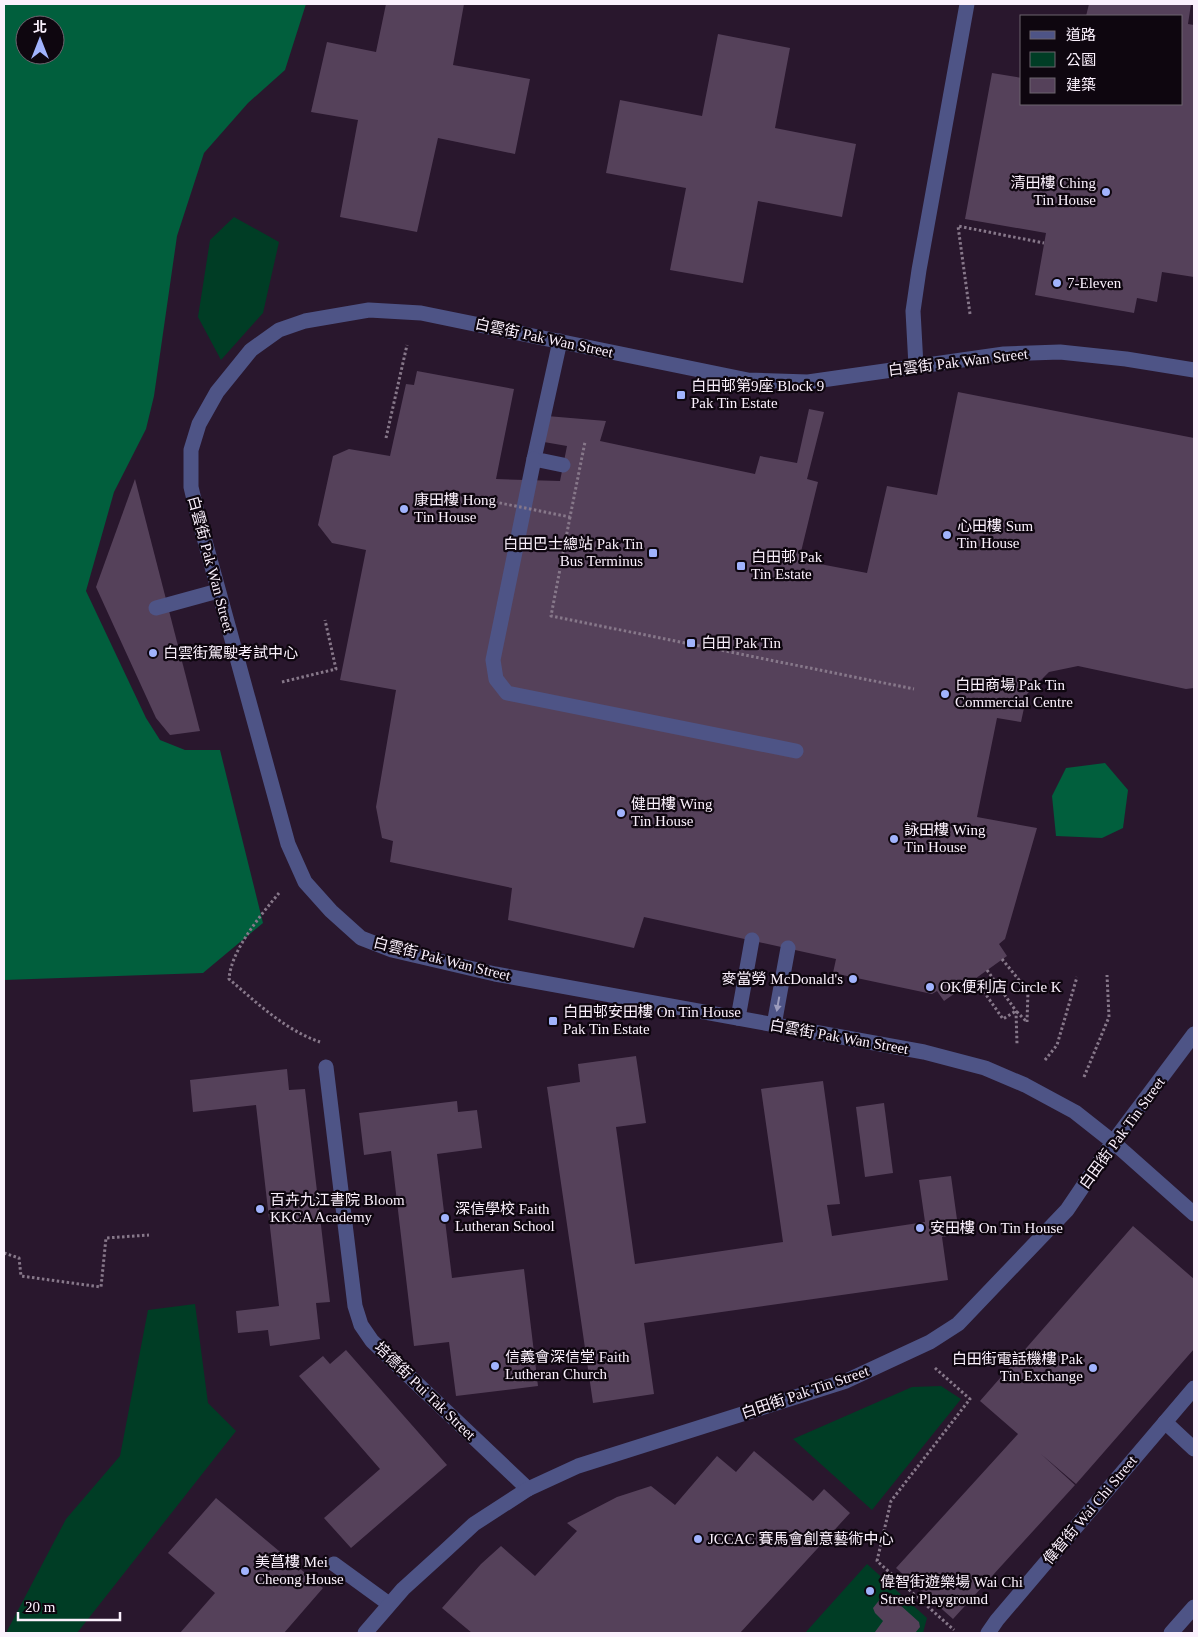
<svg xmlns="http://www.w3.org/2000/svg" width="1198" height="1637" viewBox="0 0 1198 1637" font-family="'Times New Roman','Noto Sans TC',serif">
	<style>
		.green { fill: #003d25 }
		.forest { fill: #015f3d; fill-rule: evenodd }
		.building { fill: #55415a }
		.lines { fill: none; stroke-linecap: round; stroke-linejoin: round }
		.path { stroke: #87788a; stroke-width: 3; stroke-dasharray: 2.5 2.5; stroke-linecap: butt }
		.service { stroke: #4e5486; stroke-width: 15 }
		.pedestrian { stroke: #4e5486; stroke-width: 15 }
		.minor { stroke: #4e5486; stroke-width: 15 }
		.path-bridge { stroke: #87788a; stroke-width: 3; stroke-dasharray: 2.5 2.5; stroke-linecap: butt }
		.oneway { fill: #9c9bbc }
		.poi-dot { fill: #a1b3fd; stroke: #0e060f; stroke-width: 2 }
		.labels { text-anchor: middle; stroke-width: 4.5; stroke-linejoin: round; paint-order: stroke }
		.poi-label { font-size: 15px; fill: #fbf1fd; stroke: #0e060f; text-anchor: start }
		.street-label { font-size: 15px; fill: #fbf1fd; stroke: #0e060f }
	</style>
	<rect width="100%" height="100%" fill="#29172d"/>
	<g class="green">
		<polygon points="234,217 279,242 263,313 221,360 198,317 210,240"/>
		<polygon points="195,1304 208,1403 236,1431 77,1633 6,1633 66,1519 120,1456 148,1310"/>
		<polygon points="941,1386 961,1399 872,1510 793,1439 912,1387"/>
		<polygon points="867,1564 927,1618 923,1633 805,1633"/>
	</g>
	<g class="forest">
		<path d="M 4,4 L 306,4 L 285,70 L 248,103 L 204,153 L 177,236 L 154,396 L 146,429 L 114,492 L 86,591 L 146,718 L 160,740 L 185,750 L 220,750 L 263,923 L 203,973 L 4,980 ZM 25,25 L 55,25 L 55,55 L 25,55 Z"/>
		<polygon points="1105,763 1128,790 1123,828 1102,838 1056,836 1052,796 1066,768"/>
	</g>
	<g class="building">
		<polygon points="386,4 464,4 453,65 530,79 515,154 438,138 417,232 340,217 358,120 311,112 327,42 376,52"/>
		<polygon points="1089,4 1191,4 1188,24 1194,25 1194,277 1162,272 1157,302 1137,298 1134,313 1035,295 1046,233 965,219 992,73 1022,78 1022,104 1182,104 1182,16 1086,16"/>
		<polygon points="718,34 790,48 775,128 856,144 842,217 758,201 743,283 670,270 686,188 606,173 620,100 702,116"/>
		<polygon points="417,371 514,389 496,479 560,481 567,446 544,442 547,416 606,421 600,441 755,474 760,456 797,463 809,409 824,412 807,479 818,482 799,560 867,573 887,486 937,495 958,392 1194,438 1194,688 1186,689 1078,666 1049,672 1027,694 1021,722 997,718 977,817 1037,828 1005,939 999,944 1007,956 944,1001 937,991 932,994 833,973 836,959 644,917 634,948 508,920 512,888 390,862 393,841 382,838 376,807 396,690 340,680 366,550 332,543 318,525 333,456 349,449 390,456 406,384 414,385"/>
		<polygon points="135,479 200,731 170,735 156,718 96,587"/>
		<polygon points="636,1056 646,1123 616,1127 635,1264 783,1242 761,1089 823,1081 840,1204 827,1205 832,1236 925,1222 919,1180 951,1176 959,1234 942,1237 948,1280 644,1323 654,1394 593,1403 547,1087 580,1082 578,1064"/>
		<polygon points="287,1069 289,1090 305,1089 330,1302 316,1303 320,1339 270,1346 268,1330 238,1333 236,1311 279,1306 256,1105 193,1112 190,1080"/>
		<polygon points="457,1101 458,1112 477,1110 482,1148 437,1154 452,1278 524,1269 538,1386 456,1396 449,1342 414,1346 391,1151 364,1155 359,1113"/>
		<polygon points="884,1103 893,1173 865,1177 856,1107"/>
		<polygon points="1133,1226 1194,1279 1194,1349 1076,1484 1041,1454 1075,1485 953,1619 896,1568 1018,1434 980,1401"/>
		<polygon points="346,1350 447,1465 351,1548 324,1518 380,1469 299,1376 323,1356 330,1364"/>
		<polygon points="754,1451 813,1501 824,1489 850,1513 740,1633 472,1633 442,1608 481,1564 501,1546 535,1576 577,1531 567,1523 617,1497 651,1486 675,1505 717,1456 736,1472"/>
		<polygon points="216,1498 323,1588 284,1633 180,1633 215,1593 168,1553"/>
		<polygon points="889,1595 919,1622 920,1627 915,1633 876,1633 875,1632 883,1621 875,1613 873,1608 881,1598"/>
	</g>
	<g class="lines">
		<g class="path">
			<polyline points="970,314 958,226 1044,243"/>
			<polyline points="386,438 407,345"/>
			<polyline points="282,682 336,669 325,620"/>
			<path d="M 279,893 C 261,915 231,950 229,979 C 257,1003 285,1030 320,1042"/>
			<polyline points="1002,959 1028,991 1027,1022"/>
			<polyline points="987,970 1016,1011 1017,1044"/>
			<polyline points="975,979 1003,1019 1016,1011 1027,1022"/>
			<polyline points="1045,1060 1057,1045 1077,977"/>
			<polyline points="1084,1077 1109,1017 1107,975"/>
			<polyline points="4,1253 19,1258 21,1276 101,1287 106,1238 149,1235"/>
			<polyline points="935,1368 970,1399 891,1501 877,1561 954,1630"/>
		</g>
		<g class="service">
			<polyline points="560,341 534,459 563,465"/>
			<polyline points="916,366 913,311 919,270 967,4"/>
			<polyline points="534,459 493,660 496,679 507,693 796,751"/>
			<polyline points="156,608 218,591"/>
			<polyline points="738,1018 752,940"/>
			<polyline points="774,1025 788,948"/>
			<polyline points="1113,1142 1194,1034"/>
			<polyline points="334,1564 389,1604"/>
		</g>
		<polyline class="pedestrian" points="1171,1633 1194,1607"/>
		<g class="minor">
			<polyline points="1194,370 1126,359 1060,352 1004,354 808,382 748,380 421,313 369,310 305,321 279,330 251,350 217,392 199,424 191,450 191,487 197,512 288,844 305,882 331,911 361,938 392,950 495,974 924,1052 985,1068 1025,1085 1075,1112 1113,1142 1194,1214"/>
			<polyline points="326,1067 355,1306 361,1325 372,1341 528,1489"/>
			<polyline points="1165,1422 1194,1449"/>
			<polyline points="365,1633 403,1589 446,1550 474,1524 528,1489 578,1466 846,1381 930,1342 958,1324 1067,1210 1113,1142"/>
			<polyline points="988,1633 997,1620 1194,1388"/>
		</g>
		<g class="path-bridge">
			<polyline points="475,498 570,517 585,442"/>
			<polyline points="570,517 551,616 914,689"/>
		</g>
	</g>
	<defs><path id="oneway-solid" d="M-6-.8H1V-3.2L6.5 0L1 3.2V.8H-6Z" transform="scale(1.25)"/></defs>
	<use class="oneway" href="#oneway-solid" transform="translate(778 1004) rotate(100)"/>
	<g class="poi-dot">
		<circle cx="1106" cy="192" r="5"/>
		<circle cx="1057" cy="283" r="5"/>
		<rect x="676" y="390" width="10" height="10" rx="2.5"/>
		<circle cx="404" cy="509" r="5"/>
		<circle cx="947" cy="535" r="5"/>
		<rect x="648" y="548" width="10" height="10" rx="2.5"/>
		<rect x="736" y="561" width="10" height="10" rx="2.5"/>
		<rect x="686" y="638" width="10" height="10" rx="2.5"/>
		<circle cx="153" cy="653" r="5"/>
		<circle cx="945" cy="694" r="5"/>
		<circle cx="621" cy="813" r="5"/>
		<circle cx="894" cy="839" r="5"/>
		<circle cx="853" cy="979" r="5"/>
		<circle cx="930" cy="987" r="5"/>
		<rect x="548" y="1016" width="10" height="10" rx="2.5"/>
		<circle cx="260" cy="1209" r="5"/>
		<circle cx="445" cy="1218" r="5"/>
		<circle cx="920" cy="1228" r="5"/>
		<circle cx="495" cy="1366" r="5"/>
		<circle cx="1093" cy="1368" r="5"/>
		<circle cx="698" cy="1539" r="5"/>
		<circle cx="245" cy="1571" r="5"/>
		<circle cx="870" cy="1591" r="5"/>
	</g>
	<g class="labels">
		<g class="poi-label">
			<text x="1096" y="188" text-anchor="end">清田樓 Ching<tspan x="1096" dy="17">Tin House</tspan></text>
			<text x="1067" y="288">7-Eleven</text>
			<text x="691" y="391">白田邨第9座 Block 9<tspan x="691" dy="17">Pak Tin Estate</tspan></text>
			<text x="414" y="505">康田樓 Hong<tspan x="414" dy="17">Tin House</tspan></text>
			<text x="957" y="531">心田樓 Sum<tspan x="957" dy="17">Tin House</tspan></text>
			<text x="643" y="549" text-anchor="end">白田巴士總站 Pak Tin<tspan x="643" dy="17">Bus Terminus</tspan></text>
			<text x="751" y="562">白田邨 Pak<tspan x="751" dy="17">Tin Estate</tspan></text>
			<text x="701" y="648">白田 Pak Tin</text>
			<text x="163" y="658">白雲街駕駛考試中心</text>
			<text x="955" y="690">白田商場 Pak Tin<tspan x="955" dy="17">Commercial Centre</tspan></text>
			<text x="631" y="809">健田樓 Wing<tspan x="631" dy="17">Tin House</tspan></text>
			<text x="904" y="835">詠田樓 Wing<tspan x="904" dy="17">Tin House</tspan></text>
			<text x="843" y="984" text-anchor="end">麥當勞 McDonald's</text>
			<text x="940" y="992">OK便利店 Circle K</text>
			<text x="563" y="1017">白田邨安田樓 On Tin House<tspan x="563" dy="17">Pak Tin Estate</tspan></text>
			<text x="270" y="1205">百卉九江書院 Bloom<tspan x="270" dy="17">KKCA Academy</tspan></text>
			<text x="455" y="1214">深信學校 Faith<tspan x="455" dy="17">Lutheran School</tspan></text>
			<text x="930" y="1233">安田樓 On Tin House</text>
			<text x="505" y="1362">信義會深信堂 Faith<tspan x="505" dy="17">Lutheran Church</tspan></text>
			<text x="1083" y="1364" text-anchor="end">白田街電話機樓 Pak<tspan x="1083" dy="17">Tin Exchange</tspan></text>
			<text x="708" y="1544">JCCAC 賽馬會創意藝術中心</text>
			<text x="255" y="1567">美菖樓 Mei<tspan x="255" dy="17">Cheong House</tspan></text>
			<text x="880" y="1587">偉智街遊樂場 Wai Chi<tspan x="880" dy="17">Street Playground</tspan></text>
		</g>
		<g class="street-label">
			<text transform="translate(544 338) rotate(12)" y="5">白雲街 Pak Wan Street</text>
			<text transform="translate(958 362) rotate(-7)" y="5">白雲街 Pak Wan Street</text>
			<text transform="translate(211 564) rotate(75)" y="5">白雲街 Pak Wan Street</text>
			<text transform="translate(442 959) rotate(14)" y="5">白雲街 Pak Wan Street</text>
			<text transform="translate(839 1037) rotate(10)" y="5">白雲街 Pak Wan Street</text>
			<text transform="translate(1122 1133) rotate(-54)" y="5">白田街 Pak Tin Street</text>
			<text transform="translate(425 1391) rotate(44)" y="5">培德街 Pui Tak Street</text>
			<text transform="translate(805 1392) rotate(-19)" y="5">白田街 Pak Tin Street</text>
			<text transform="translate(1090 1510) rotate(-50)" y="5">偉智街 Wai Chi Street</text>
		</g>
	</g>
	<rect width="1198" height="1637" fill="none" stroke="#fbf1fd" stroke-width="10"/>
	<rect x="1020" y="15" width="162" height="90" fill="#0e060f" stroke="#6d646e"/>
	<rect x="1030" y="31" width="25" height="8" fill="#4e5486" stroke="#6d646e"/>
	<text x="1066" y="40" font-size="15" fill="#fbf1fd">道路</text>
	<rect x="1030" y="52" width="25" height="15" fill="#003d25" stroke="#6d646e"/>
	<text x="1066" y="65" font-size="15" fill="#fbf1fd">公園</text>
	<rect x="1030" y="78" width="25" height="15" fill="#55415a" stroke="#6d646e"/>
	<text x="1066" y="90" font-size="15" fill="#fbf1fd">建築</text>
	<g transform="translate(40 40)"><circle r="24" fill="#0e060f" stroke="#6d646e"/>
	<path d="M0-4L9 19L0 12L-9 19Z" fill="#a1b3fd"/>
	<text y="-8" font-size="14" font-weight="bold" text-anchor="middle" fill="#fbf1fd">北</text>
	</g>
	<path d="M18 1612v8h102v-8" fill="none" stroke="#fbf1fd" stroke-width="2.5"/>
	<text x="25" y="1612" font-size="15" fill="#fbf1fd" stroke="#0e060f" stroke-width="4" paint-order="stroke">20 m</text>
</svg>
